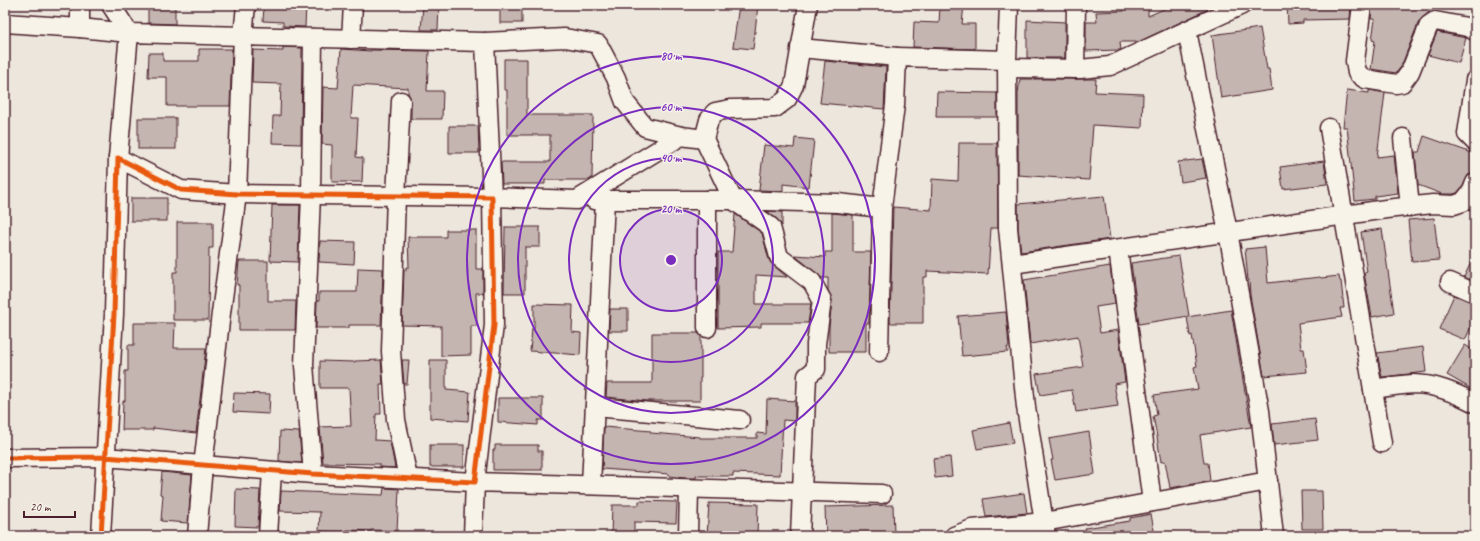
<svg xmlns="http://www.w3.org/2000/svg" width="1480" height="541" viewBox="0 0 1480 541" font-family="Caveat,sans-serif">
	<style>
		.building { fill: #c4b5b0; stroke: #4a1f2b }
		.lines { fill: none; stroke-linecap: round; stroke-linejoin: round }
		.minor-casing { stroke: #4a1f2b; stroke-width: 21 }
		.minor { stroke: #f7f3e8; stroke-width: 18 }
		.cycleway-casing { stroke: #f7f3e8; stroke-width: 8 }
		.cycleway { stroke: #e8590c; stroke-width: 5 }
		.ring { fill: none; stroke: #7b2cbf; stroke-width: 2 }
		.centre { fill: #7b2cbf; stroke: #f7f3e8; stroke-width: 2 }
		.ring-label { font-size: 12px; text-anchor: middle; font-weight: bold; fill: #7b2cbf; stroke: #f7f3e8; stroke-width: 3; stroke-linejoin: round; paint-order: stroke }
	</style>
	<rect width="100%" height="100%" fill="#ece6dd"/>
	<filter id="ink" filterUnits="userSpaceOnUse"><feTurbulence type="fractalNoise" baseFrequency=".025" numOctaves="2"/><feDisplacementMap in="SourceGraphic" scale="8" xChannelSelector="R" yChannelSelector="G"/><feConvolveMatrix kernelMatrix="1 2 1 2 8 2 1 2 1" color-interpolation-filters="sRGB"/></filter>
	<g filter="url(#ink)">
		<g class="building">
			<polygon points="148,5 175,5 175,24 148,23"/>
			<polygon points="264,5 306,5 305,27 283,26 283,22 263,21"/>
			<polygon points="423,5 439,6 438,30 421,30"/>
			<rect x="500" y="5" width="22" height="18"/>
			<polygon points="739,5 758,5 753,49 733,47"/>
			<polygon points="940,5 964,5 962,24 975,24 975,49 913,47 914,22 939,23"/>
			<polygon points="1173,5 1217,5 1138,42 1120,42 1121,50 1119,50 1086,51 1086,22 1097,22 1096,12 1124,11 1124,6 1148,6 1148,16"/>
			<polygon points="1287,5 1351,5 1350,19 1303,20 1303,23 1288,24"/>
			<polygon points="1372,5 1430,5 1429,12 1419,21 1401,67 1396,73 1371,69 1375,41 1372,40 1375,19 1371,19"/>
			<polygon points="1027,20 1065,22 1065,58 1027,58"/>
			<polygon points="1260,28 1267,69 1269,69 1272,90 1221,98 1212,35"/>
			<polygon points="1437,32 1466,38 1459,63 1428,55"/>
			<polygon points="283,47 302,48 301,144 272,143 273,116 280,116 281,84 252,83 253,50 283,51"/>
			<polygon points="199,49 232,49 230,106 167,106 167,77 148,77 149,53 163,53 163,61 199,61"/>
			<polygon points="341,49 371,51 371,50 429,51 427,91 443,91 442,119 411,119 411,102 410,97 408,93 408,88 353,85 351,118 358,118 356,157 363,158 362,182 332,182 332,145 322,144 323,87 338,88"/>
			<polygon points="504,59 527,59 527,115 593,115 592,178 589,180 545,180 545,184 502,184 501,162 550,162 550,135 507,135 507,90 504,90"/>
			<polygon points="825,61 886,67 884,109 820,103"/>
			<polygon points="1020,79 1096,79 1095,92 1143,94 1142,128 1093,125 1089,180 1018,175 1018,93"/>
			<polygon points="1347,90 1369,93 1369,90 1385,93 1377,157 1394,155 1398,193 1375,196 1375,199 1355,201 1347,127 1343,127"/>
			<polygon points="937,92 997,93 997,117 936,117"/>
			<rect x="138" y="118" width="38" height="31"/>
			<polygon points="449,126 478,126 479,153 449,153"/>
			<polygon points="1424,136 1475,154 1475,173 1468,175 1463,186 1457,193 1453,194 1442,194 1418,185 1415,152 1419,152"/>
			<polygon points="795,138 814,140 809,187 783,184 783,191 759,190 764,145 794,148"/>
			<polygon points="959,143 997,143 998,228 991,228 988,274 927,271 927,277 923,277 923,323 890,323 893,207 931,210 932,179 958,181"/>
			<polygon points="1202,159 1206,178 1181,182 1178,162"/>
			<polygon points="1324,161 1327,184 1283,189 1280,167"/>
			<polygon points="1104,196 1110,239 1021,252 1018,227 1018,204"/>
			<rect x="131" y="198" width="36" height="23"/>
			<polygon points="272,205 300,205 298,262 270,261"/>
			<polygon points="767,211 782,212 782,226 777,219"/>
			<polygon points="832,213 853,215 853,252 871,252 869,323 866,323 866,352 829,352 829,327 832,301 828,290 828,278 822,278 818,274 794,255 825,257 825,252 832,252"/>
			<polygon points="735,214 762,233 769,260 773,265 787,277 756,275 756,304 811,304 808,323 761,323 761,327 718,328 718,252 732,252"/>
			<polygon points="1434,218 1439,260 1412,262 1408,220"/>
			<polygon points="177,222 213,222 213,248 209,248 208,320 173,320 173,272 177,272"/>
			<polygon points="505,227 540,227 540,247 525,247 525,293 504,293"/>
			<polygon points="1382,229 1394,313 1372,317 1364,273 1367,272 1361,232"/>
			<polygon points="446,230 476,230 476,269 483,269 483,293 476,293 477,326 471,326 471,355 441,356 441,326 402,325 404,270 406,270 406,267 409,267 408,237 446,237"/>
			<polygon points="320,241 355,242 354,264 319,262"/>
			<polygon points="1265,247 1268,283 1320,277 1321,278 1339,276 1340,281 1341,281 1344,308 1340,308 1342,317 1298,323 1301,349 1304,349 1307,372 1264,376 1250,295 1249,280 1248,280 1245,249"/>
			<polygon points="1475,254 1475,282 1464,277"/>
			<polygon points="1179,256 1189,316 1139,324 1131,263"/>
			<polygon points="239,261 268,261 268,301 296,301 295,330 239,330 239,285 237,285"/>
			<polygon points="1110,266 1115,304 1096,307 1100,333 1118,330 1125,382 1114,384 1118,406 1076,412 1072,390 1040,395 1036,374 1083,367 1078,336 1030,344 1024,280"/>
			<polygon points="358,268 383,269 381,325 349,325 349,328 316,328 317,301 319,301 319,292 357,292"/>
			<polygon points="1454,295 1475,303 1475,318 1465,340 1439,329"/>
			<polygon points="534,304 573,305 572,332 581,333 580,355 530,351 532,329 534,329"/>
			<polygon points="610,309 628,309 628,331 609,331"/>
			<polygon points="1231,310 1251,427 1200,435 1204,463 1208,463 1210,481 1170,488 1165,461 1161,462 1157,437 1153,416 1157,415 1154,395 1198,389 1194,367 1197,366 1192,335 1190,336 1187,317"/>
			<polygon points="1006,312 1009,347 1007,347 1008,352 962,356 958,316"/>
			<polygon points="134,323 175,323 174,348 206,348 196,433 153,428 153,430 122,430 123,401 125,401 125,371 128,371 128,345 134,345"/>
			<polygon points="652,333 698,333 701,336 701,378 700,378 700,401 647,401 606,397 607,383 652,383"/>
			<polygon points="1465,345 1475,351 1475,391 1447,375"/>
			<polygon points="1423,347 1426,372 1382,377 1377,353"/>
			<polygon points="381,360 383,384 380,384 381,414 376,414 375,440 390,441 395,468 379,467 379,464 323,463 320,427 351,426 349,388 320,388 320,361 355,362 355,361"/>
			<polygon points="402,360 409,360 407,384 404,384"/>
			<polygon points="430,360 446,360 446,390 470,392 468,421 430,418"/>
			<polygon points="234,393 270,394 269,414 233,412"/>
			<polygon points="498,398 543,398 543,420 538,420 538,425 498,422"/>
			<polygon points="767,399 795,401 795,421 783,420 780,475 733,473 733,476 696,476 696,478 684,478 669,476 669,474 602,469 604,427 651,431 651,433 700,437 700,438 757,438 757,433 766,434"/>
			<polygon points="1315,419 1318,440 1274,445 1272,424"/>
			<polygon points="1009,423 1013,443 977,449 973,430"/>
			<polygon points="280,431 299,432 302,463 279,461"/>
			<polygon points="1089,432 1095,474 1055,480 1051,460 1053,460 1049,439"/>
			<rect x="430" y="445" width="34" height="22"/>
			<polygon points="495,445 538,445 538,451 542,451 542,470 493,470 493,450 495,450"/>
			<polygon points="950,457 952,476 935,478 933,459"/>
			<polygon points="162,472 192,475 188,523 161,521 163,495 160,494"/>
			<polygon points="384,488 399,489 397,531 371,530 371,531 347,530 347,532 319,531 320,512 280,511 281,491 383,495"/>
			<polygon points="236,489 260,490 258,527 235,526"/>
			<polygon points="1301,491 1322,491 1323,529 1302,529"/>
			<polygon points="1024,493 1027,513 986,517 983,499"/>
			<polygon points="639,501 677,502 676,523 634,522 634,536 611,536 612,505 639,505"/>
			<polygon points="709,503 758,504 757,536 707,536"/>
			<polygon points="893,505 894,534 826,536 825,507"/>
			<polygon points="1151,514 1155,536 1085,536 1085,528 1130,521 1130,518"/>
		</g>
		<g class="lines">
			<defs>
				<g id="minor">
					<polyline points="1362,5 1355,61 1357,73 1365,79 1396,84 1402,83 1410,72 1429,25 1435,21 1467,27 1475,31"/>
					<polyline points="5,23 80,28 80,5"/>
					<polyline points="80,28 129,33 111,5"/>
					<polyline points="1187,31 1228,232 1260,411 1274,536"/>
					<polyline points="313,38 311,195 304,365 313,474"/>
					<polyline points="351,39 353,5"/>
					<polyline points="485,42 492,197 577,200 681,136"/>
					<polyline points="800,48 897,57"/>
					<polyline points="1007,60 1008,228 1026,407 1046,536"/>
					<polyline points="1007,68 1080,69 1110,66 1242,5"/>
					<polyline points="1075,69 1076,5"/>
					<polyline points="1475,80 1467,134 1475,142"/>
					<polyline points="401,101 396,196 391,351 396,420 408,478"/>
					<polyline points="1329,128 1382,443"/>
					<polyline points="1403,138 1410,207"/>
					<polyline points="118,158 129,33 243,36 246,5"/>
					<polyline points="594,200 733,200 704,139"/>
					<polyline points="707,200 707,328"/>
					<polyline points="1118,249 1152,502"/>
					<polyline points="1012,264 1386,209 1433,204 1454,205 1463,202 1472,191 1475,183"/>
					<polyline points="1450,282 1475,293"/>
					<polyline points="879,352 882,208 895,105 897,57 1007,60 1009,5"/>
					<path d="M 1373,389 C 1386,387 1400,385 1413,384 C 1435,384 1455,393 1475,403"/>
					<polyline points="595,407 740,420"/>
					<polyline points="5,458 105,457 313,474 475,482 494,325 492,197 237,194 181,190 118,158 114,314 101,536"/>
					<polyline points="591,485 605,200"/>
					<polyline points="197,536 203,466 221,313 237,194 243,36 485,42 565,38 598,44 616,78 625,102 645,127 681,136 704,139 709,120 715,112 730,109 775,108 787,99 794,85 808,5"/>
					<polyline points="268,536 272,471"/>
					<polyline points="473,536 475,482 882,494"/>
					<polyline points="688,536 689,489"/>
					<polyline points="800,536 807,376 816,369 816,344 822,300 812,282 779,257 771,227 733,200 838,203 882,208"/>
					<polyline points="954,536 972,529 1044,522 1268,481"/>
				</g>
			</defs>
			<use href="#minor" class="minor-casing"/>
			<use href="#minor" class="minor"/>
			<defs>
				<polyline id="cycleway" points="5,458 105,457 313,474 475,482 494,325 492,197 237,194 181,190 118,158 114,314 101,536"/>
			</defs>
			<use href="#cycleway" class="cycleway-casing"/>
			<use href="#cycleway" class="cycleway"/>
		</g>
	</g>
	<circle cx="671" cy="260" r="51" fill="#7b2cbf" fill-opacity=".12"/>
	<g class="ring">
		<circle cx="671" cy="260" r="51"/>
		<circle cx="671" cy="260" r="102"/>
		<circle cx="671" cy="260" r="153"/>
		<circle cx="671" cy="260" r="204"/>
	</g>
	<circle cx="671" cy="260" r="6" class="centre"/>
	<g class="ring-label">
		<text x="671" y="60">80 m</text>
		<text x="671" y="111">60 m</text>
		<text x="671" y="162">40 m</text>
		<text x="671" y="213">20 m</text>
	</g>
	<rect width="1480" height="541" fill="none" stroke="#f7f3e8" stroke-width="20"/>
	<rect x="10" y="10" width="1460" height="521" fill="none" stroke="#4a1f2b" stroke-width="1.5" filter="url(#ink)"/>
	<path d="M24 511v6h51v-6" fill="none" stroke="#4a1f2b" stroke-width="2"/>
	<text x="30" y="511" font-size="12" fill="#4a1f2b" stroke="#f7f3e8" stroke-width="3" paint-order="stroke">20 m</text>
</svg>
